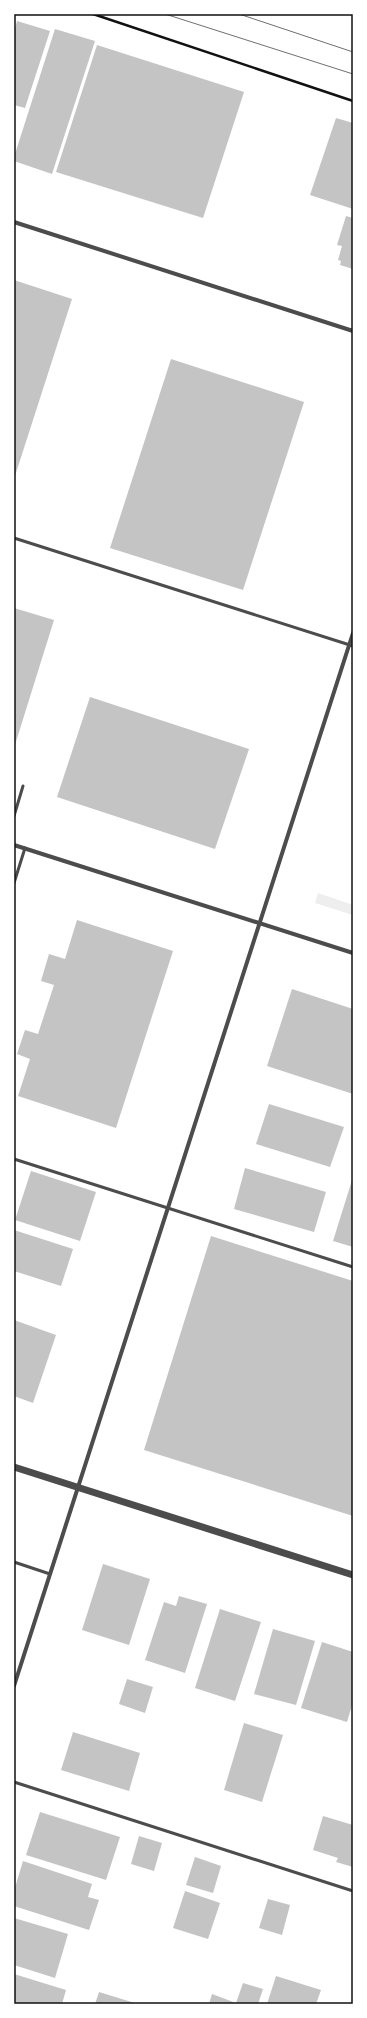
<svg xmlns="http://www.w3.org/2000/svg" width="367" height="2018" viewBox="0 0 367 2018" font-family="Cabin,sans-serif">
	<style>
		.green { fill: #eee }
		.building { fill: #c4c4c4 }
		.lines { fill: none; stroke-linecap: round; stroke-linejoin: round }
		.path { stroke: #111; stroke-width: 2.5 }
		.service { stroke: #4c4c4c; stroke-width: 3 }
		.minor { stroke: #4c4c4c; stroke-width: 4 }
		.tertiary { stroke: #4c4c4c; stroke-width: 7 }
		.tram { stroke: #707070; stroke-width: 1 }
		.neatline { fill: none; stroke: #111; stroke-width: 1.5 }
	</style>
	<rect width="100%" height="100%" fill="#fff"/>
	<polygon class="green" points="318,893 353,905 353,915 315,903"/>
	<g class="building">
		<polygon points="17,21 50,31 25,108 14,105 14,32"/>
		<polygon points="55,29 95,41 52,174 14,161 14,157"/>
		<polygon points="97,45 244,92 203,218 56,172"/>
		<polygon points="336,118 353,123 353,209 310,195"/>
		<polygon points="346,216 353,218 353,269 340,265 341,261 338,260 342,246 337,245"/>
		<polygon points="14,280 72,299 14,479"/>
		<polygon points="171,359 304,402 243,590 110,548"/>
		<polygon points="14,608 54,620 14,748"/>
		<polygon points="90,697 249,749 215,849 57,797"/>
		<polygon points="77,920 173,951 116,1128 18,1096 30,1059 17,1054 25,1030 38,1034 54,985 41,981 49,954 65,959"/>
		<polygon points="292,989 353,1009 353,1094 267,1066"/>
		<polygon points="269,1104 344,1127 330,1167 256,1144"/>
		<polygon points="245,1168 326,1192 314,1232 234,1209"/>
		<polygon points="31,1171 96,1192 80,1241 15,1220"/>
		<polygon points="353,1177 353,1247 333,1241"/>
		<polygon points="14,1230 73,1249 61,1286 14,1271"/>
		<polygon points="211,1236 353,1281 353,1516 144,1450"/>
		<polygon points="14,1320 56,1335 33,1403 14,1396"/>
		<polygon points="103,1564 150,1579 129,1645 82,1630"/>
		<polygon points="179,1596 207,1604 185,1673 145,1660 164,1602 176,1606"/>
		<polygon points="220,1609 261,1622 235,1701 195,1688"/>
		<polygon points="273,1629 315,1641 296,1705 254,1694"/>
		<polygon points="322,1642 353,1652 353,1702 347,1722 301,1708"/>
		<polygon points="127,1679 153,1687 145,1713 119,1704"/>
		<polygon points="244,1723 283,1735 262,1802 224,1790"/>
		<polygon points="73,1732 140,1753 129,1791 61,1770"/>
		<polygon points="40,1812 120,1837 106,1880 26,1855"/>
		<polygon points="323,1816 353,1825 353,1867 336,1862 338,1858 313,1850"/>
		<polygon points="139,1836 162,1843 154,1871 131,1864"/>
		<polygon points="195,1857 221,1866 213,1893 186,1885"/>
		<polygon points="23,1861 92,1884 88,1897 99,1900 89,1930 14,1906 14,1891"/>
		<polygon points="185,1891 220,1903 208,1939 173,1928"/>
		<polygon points="268,1899 290,1905 282,1935 259,1928"/>
		<polygon points="14,1918 68,1934 55,1978 14,1965"/>
		<polygon points="14,1974 66,1990 62,2004 14,2004"/>
		<polygon points="276,1976 321,1990 316,2004 267,2004"/>
		<polygon points="243,1983 263,1989 258,2004 209,2004 212,1994 236,2003"/>
		<polygon points="99,1992 138,2004 95,2004"/>
	</g>
	<g class="lines">
		<polyline class="path" points="93,14 353,101"/>
		<g class="service">
			<polyline points="14,538 353,646"/>
			<polyline points="14,816 23,786"/>
			<polyline points="14,883 25,848"/>
			<polyline points="14,1159 353,1267"/>
			<polyline points="14,1562 50,1574"/>
			<polyline points="14,1782 353,1891"/>
		</g>
		<g class="minor">
			<polyline points="14,222 353,331"/>
			<polyline points="14,845 353,953"/>
			<polyline points="14,1686 353,633"/>
		</g>
		<polyline class="tertiary" points="14,1467 353,1575"/>
		<g class="tram">
			<polyline points="165,14 353,74"/>
			<polyline points="239,14 353,52"/>
		</g>
	</g>
	<rect width="367" height="2018" fill="none" stroke="#ffffff" stroke-width="30"/>
	<rect x="15" y="15" width="337" height="1988" class="neatline"/>
</svg>
